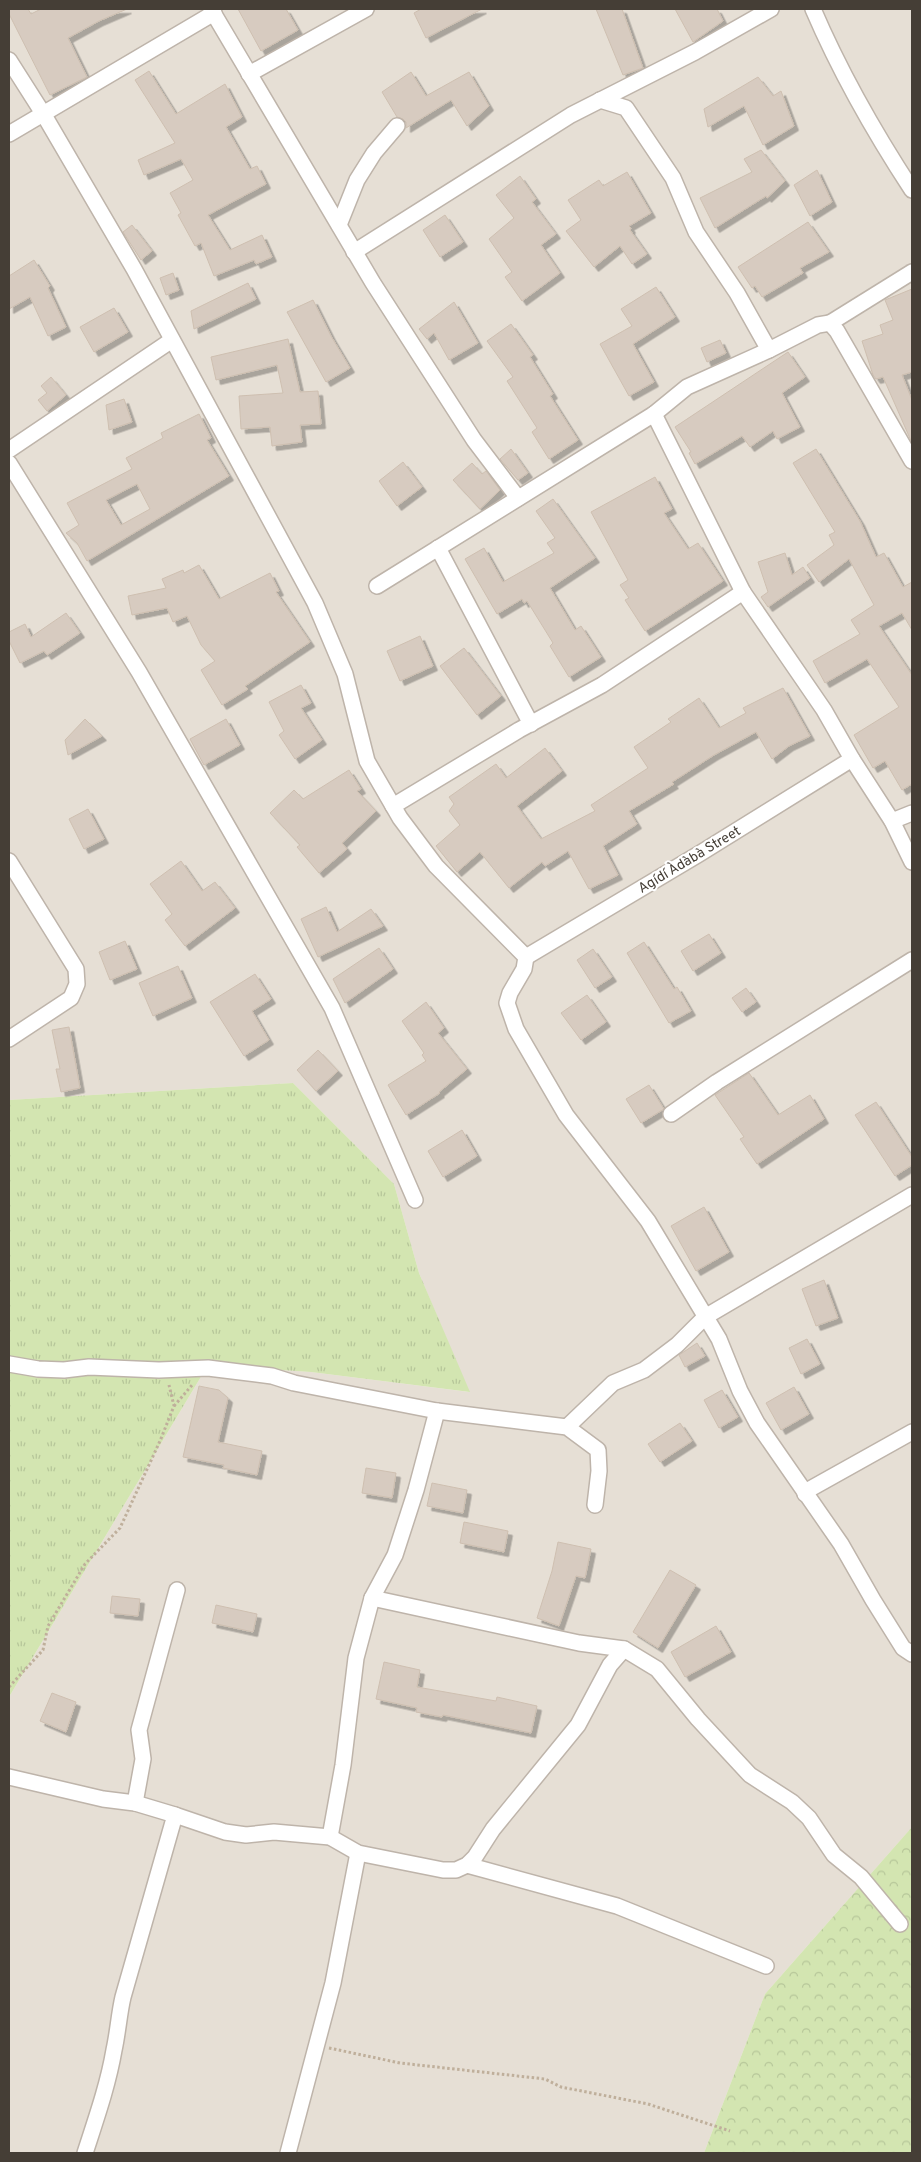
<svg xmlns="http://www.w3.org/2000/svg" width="921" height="2162" viewBox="0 0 921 2162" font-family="Overpass,sans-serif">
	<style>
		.residential { fill: #e6dfd5 }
		.grass { fill: url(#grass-tufts) }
		.forest { fill: url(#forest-crowns) }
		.building { fill: #d7cbc0; stroke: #cebfb0; fill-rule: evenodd; filter: url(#shadow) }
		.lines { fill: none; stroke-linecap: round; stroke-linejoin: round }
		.minor-casing { stroke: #beb4aa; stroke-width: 18 }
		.path { stroke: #bfaf9b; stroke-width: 3; stroke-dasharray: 2.5 2.5; stroke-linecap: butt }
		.minor { stroke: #fff; stroke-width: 15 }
		.labels { text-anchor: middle; stroke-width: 4; stroke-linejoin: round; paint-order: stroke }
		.street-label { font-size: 14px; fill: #453e36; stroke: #fff }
	</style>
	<defs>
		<pattern id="grass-tufts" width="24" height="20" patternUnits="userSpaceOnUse" patternTransform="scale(1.25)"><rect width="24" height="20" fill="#d3e5b1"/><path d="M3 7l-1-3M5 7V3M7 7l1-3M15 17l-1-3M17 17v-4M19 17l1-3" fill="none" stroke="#b6c699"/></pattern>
		<pattern id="forest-crowns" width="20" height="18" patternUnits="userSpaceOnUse" patternTransform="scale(1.25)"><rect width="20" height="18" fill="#d3e5b1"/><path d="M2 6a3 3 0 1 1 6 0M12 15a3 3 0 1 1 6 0" fill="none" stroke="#b6c699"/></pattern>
		<filter id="shadow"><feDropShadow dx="4.5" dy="4.5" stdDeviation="0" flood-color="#0004"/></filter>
	</defs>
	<rect width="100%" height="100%" fill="#f3eee7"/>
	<polygon class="residential" points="9,9 912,9 912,1827 765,1994 704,2153 9,2153 9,1697 208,1365 311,1372 469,1392 419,1273 394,1184 293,1083 9,1100"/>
	<polygon class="grass" points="293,1083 394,1184 419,1273 470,1392 311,1372 208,1365 9,1697 9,1100"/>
	<polygon class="forest" points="912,1827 912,2153 704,2153 765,1994"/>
	<g class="building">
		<polygon points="9,9 28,9 31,14 41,9 127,9 99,21 68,38 87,77 50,95 9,14"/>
		<polygon points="238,9 286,9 298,30 261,51"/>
		<polygon points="421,9 482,9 426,38 414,13"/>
		<polygon points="596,9 622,9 643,68 623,75"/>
		<polygon points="675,9 717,9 723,21 693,42"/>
		<polygon points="149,71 176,114 225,84 242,117 226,127 250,169 257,166 266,184 208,215 230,250 262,235 272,257 256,264 254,260 214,276 201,243 195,246 178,215 181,213 170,193 193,180 181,159 144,175 138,160 175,143 135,80"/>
		<polygon points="411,72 426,96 469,72 489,106 467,126 451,100 406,128 406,122 403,119 397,117 382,92"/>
		<polygon points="758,77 773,96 781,91 794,126 763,145 744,106 708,127 704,109"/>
		<polygon points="761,150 785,181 767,198 766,196 715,228 700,198 752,172 744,159"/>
		<polygon points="817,170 832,202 810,216 794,185"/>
		<polygon points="627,172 651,213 629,226 631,228 630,230 647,254 632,264 620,246 594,267 566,231 581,220 568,200 599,180 603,186"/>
		<polygon points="520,176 536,199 532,202 556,234 541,245 560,273 522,301 505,277 512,272 489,239 514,218 496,195"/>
		<polygon points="445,215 463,242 440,257 423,230"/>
		<polygon points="808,222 829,252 800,268 803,273 762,297 755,286 752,288 738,267"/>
		<polygon points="132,225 152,251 141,260 123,232"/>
		<polygon points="34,260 50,286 48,288 66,327 48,336 30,297 9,309 9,276"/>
		<polygon points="173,273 179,290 166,295 160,278"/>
		<polygon points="248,283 256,299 194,329 191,311"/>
		<polygon points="656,287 675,317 633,344 654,382 629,396 600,344 632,326 621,309"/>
		<polygon points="912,289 912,372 902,375 912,400 912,443 883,377 876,379 873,375 862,341 883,334 880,325 893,320 885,300"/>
		<polygon points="313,300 331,336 350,368 326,382 287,312"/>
		<polygon points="454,302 478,343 449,360 434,333 427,339 419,329"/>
		<polygon points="114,308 128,332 94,352 80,327"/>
		<polygon points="511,324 533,355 530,357 553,394 550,396 578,440 549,459 532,432 537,428 507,381 513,377 487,341"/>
		<polygon points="288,339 300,392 318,391 321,424 300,425 302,442 272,446 270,427 241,429 239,396 283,393 277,365 216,380 211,357"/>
		<polygon points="720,340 726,353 707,362 701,348"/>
		<polygon points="788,352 805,377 782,393 800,427 777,439 773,431 750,447 742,436 695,464 689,453 691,452 675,427"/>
		<polygon points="51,377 66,395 47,411 38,400 47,393 41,386"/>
		<polygon points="124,399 132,422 109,430 106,405"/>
		<path d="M 199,414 L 211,438 L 207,440 L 229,476 L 87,561 L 77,543 L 66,533 L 79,525 L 67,503 L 132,469 L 126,458 L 163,438 L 161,433 ZM 137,484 L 150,509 L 121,525 L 106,500 Z"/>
		<polygon points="511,449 528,473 518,480 500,459"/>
		<polygon points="816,449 860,521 876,557 884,553 903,587 912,582 912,630 902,613 879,626 912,675 912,784 902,790 885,761 873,768 854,735 899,707 867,659 825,683 813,661 860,634 851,620 874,605 849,559 819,582 807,565 834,545 829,535 835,532 793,463"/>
		<polygon points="403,462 422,487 397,506 379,481"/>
		<polygon points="472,463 482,474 486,471 500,490 480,509 453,480"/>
		<polygon points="655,477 672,509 664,513 688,549 698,543 723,581 645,631 625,600 629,598 620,585 628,580 591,512"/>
		<polygon points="553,499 595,558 550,588 575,630 581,626 601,657 569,677 550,646 553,643 527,601 524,603 522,599 497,614 465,559 484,548 503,582 554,553 547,543 555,538 536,511"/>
		<polygon points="785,553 792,575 803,567 810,578 768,607 761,597 768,592 758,562"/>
		<polygon points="199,565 219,599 270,573 279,591 276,592 310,642 245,686 248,689 222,705 201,670 215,661 201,645 187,616 173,622 167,608 132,615 128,596 166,588 162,579 183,570 184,573"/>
		<polygon points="66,613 80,633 47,655 44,651 20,663 9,641 9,632 25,624 31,637"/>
		<polygon points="420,636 433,666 400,681 387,651"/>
		<polygon points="464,648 501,696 477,715 440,666"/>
		<polygon points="301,685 311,703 301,708 322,740 295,759 279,735 284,731 269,702"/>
		<polygon points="783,688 810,736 789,746 772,759 756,732 714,755 672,782 674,784 629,811 637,824 603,846 618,875 589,889 568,851 545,866 542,862 509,888 480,852 457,872 436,846 460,825 449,811 454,804 449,797 496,764 506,778 545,748 562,771 517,806 541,839 595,811 591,805 648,768 634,747 671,722 668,719 699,698 719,728 746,713 743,708"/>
		<polygon points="85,719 102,736 68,755 65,740"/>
		<polygon points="226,719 240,745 204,765 190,739"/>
		<polygon points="349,770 361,789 357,791 376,811 342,843 347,849 319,873 297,847 300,845 270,813 294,790 303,799"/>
		<polygon points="88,809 104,839 84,849 69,819"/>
		<polygon points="181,861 202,891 215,882 235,908 185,946 165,920 172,914 150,884"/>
		<polygon points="326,907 337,932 371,909 383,926 318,957 301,919"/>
		<polygon points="709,934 721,953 693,971 681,951"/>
		<polygon points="125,941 137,969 110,980 99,952"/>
		<polygon points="644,942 674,989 677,987 691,1011 669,1023 627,953"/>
		<polygon points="379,948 393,969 345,1003 333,979"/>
		<polygon points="593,949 612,977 595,988 577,960"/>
		<polygon points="178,966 192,998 153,1016 139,983"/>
		<polygon points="255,974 271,999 252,1011 269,1040 244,1056 210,1002"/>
		<polygon points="746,988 756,1002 742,1012 732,998"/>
		<polygon points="587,995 606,1022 581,1040 561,1013"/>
		<polygon points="426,1002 444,1028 438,1033 467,1069 439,1092 440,1093 406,1115 388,1085 426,1061 422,1055 424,1053 402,1021"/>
		<polygon points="69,1027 80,1088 61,1092 56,1069 60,1069 52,1030"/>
		<polygon points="318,1050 338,1071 316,1091 297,1070"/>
		<polygon points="749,1073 778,1115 810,1095 824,1119 757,1164 740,1139 744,1137 715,1095"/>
		<polygon points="649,1085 664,1109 641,1123 626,1099"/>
		<polygon points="876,1102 912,1157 912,1165 895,1176 855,1115"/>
		<polygon points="462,1130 477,1156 443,1177 428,1151"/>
		<polygon points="704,1207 729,1252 696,1271 671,1226"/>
		<polygon points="824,1280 838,1318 816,1326 802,1289"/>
		<polygon points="807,1339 820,1364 801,1374 789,1348"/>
		<polygon points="697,1343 705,1356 685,1367 679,1355"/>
		<polygon points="199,1386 219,1390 228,1398 218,1442 262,1451 257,1475 223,1468 224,1465 183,1457"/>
		<polygon points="794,1387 809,1414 781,1430 766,1403"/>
		<polygon points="722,1390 738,1417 719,1428 704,1400"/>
		<polygon points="680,1423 692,1441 660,1462 648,1444"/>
		<polygon points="366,1468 396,1473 392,1498 362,1493"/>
		<polygon points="432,1483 467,1490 463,1513 427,1506"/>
		<polygon points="464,1522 508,1531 504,1552 460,1543"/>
		<polygon points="558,1542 591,1549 585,1578 576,1576 559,1626 537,1618 552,1571"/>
		<polygon points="670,1570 696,1585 658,1648 633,1632"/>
		<polygon points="112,1596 140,1599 138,1616 110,1613"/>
		<polygon points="216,1605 257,1614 253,1632 212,1623"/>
		<polygon points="716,1626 731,1652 685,1677 671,1652"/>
		<polygon points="384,1662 420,1670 417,1687 496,1701 497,1697 537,1706 531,1733 443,1715 442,1717 416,1712 417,1708 376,1699"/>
		<polygon points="52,1693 76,1702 66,1732 40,1721"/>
	</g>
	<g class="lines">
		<defs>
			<g id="minor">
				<polyline points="211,9 373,283 474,440 518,498"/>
				<path d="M 813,9 C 840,72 874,132 912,190"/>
				<polyline points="9,60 44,115 134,269 315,603 345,674 367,761 400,818 436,866 526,957 524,969 510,993 507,1003 516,1029 566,1115 648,1221 719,1339 740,1391 757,1423 841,1544 873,1600 903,1648 912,1654"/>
				<polyline points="249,74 366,9"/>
				<polyline points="600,100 626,108 673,178 696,232 737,293 769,350"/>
				<polyline points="9,134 214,13"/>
				<polyline points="339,225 357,180 374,153 397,126"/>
				<polyline points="354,252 571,115 695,52 771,9"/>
				<polyline points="830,323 912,272"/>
				<polyline points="654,414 743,592 824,710 852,759 892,821 912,862"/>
				<polyline points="9,450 172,340"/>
				<polyline points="9,463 139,672 332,1008 415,1200"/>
				<polyline points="438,548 531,724"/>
				<polyline points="377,586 654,414 687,387 769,350 818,325 830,323 837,331 912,461"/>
				<polyline points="393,806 519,730 602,685 743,592"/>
				<polyline points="892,821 912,813"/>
				<polyline points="9,861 76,969 77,984 71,998 9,1039"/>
				<polyline points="526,957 699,854 852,759"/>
				<polyline points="671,1114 717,1082 912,960"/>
				<polyline points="9,1364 38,1369 64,1370 89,1367 159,1370 208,1368 272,1376 294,1383 437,1411 567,1427 598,1450 599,1471 595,1505"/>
				<polyline points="567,1427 613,1383 644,1370 677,1345 705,1317 912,1195"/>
				<polyline points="805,1494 810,1489 912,1432"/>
				<polyline points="624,1649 657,1669 698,1719 750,1775 792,1802 809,1818 834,1855 861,1877 900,1924"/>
				<path d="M 9,1777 L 103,1799 L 135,1803 L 175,1815 L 123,1997 C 119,2014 118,2032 114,2050 C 108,2085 96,2119 85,2153"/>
				<polyline points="135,1803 143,1759 139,1730 177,1590"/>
				<polyline points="175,1815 225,1832 246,1835 274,1832 330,1837 358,1853 443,1870 456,1870 467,1865 475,1857 493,1829 578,1725 610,1665 624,1649 579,1643 372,1598"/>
				<polyline points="330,1837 343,1765 356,1658 372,1598 395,1555 416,1490 437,1411"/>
				<polyline points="467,1865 617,1906 766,1966"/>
				<polyline points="288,2153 333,1983 358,1853"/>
			</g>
		</defs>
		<use href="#minor" class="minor-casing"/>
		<g class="path">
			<polyline points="174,1406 193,1384"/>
			<polyline points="9,1687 43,1650 48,1626 85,1564 120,1528 160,1441 174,1406 169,1385"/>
			<polyline points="329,2048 400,2063 545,2079 561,2087 648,2104 730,2131"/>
		</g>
		<use href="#minor" class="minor"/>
	</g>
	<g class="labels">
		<g class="street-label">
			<text transform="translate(689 859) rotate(-31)" y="5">Agídí Àdàbà Street</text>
		</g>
	</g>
	<rect width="921" height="2162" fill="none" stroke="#453e36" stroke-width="20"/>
</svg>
